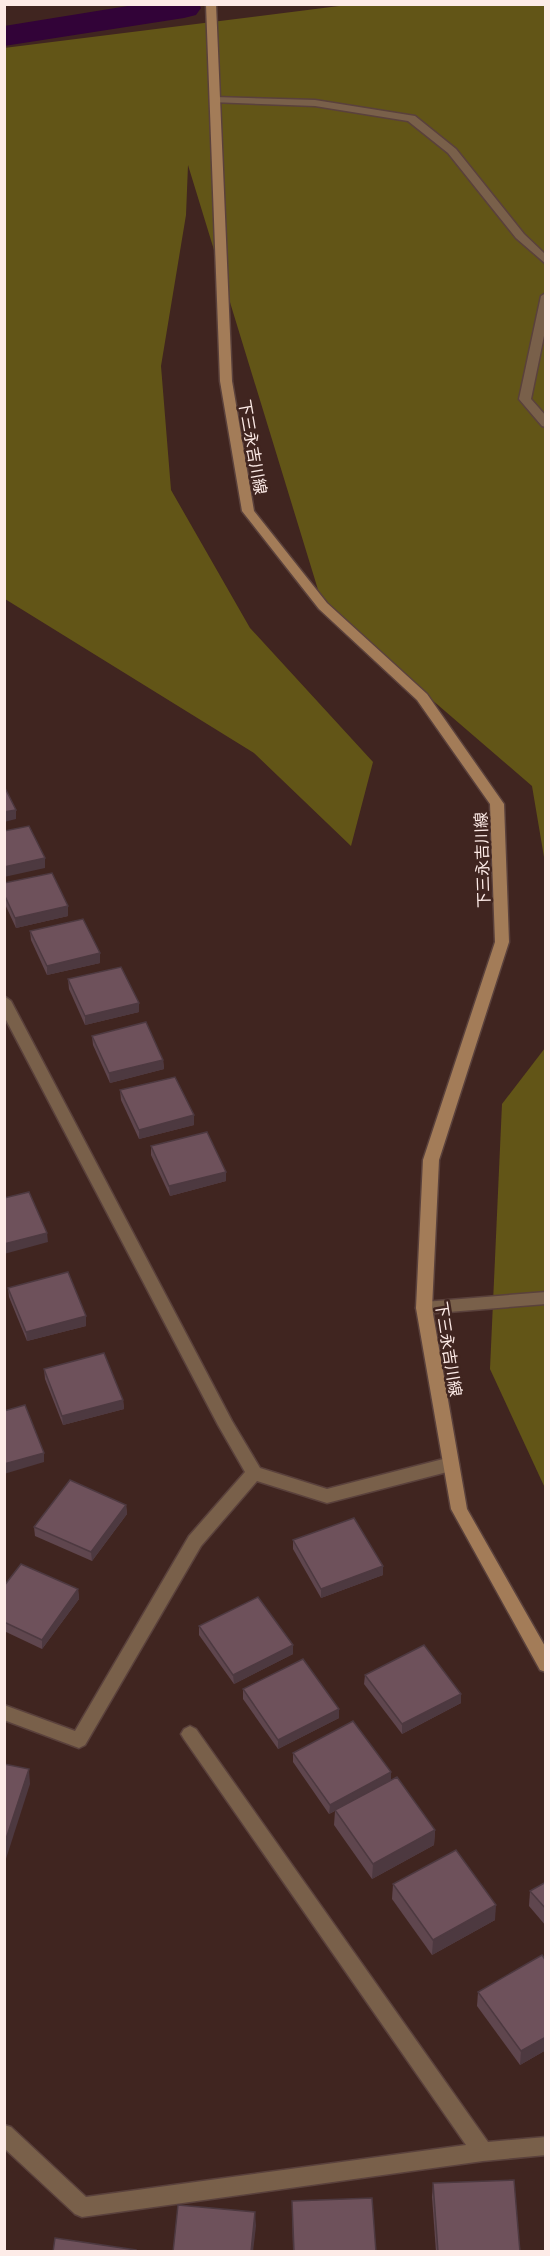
<svg xmlns="http://www.w3.org/2000/svg" width="550" height="2256" viewBox="0 0 550 2256" font-family="'Open Sans','Noto Sans JP',sans-serif">
	<style>
		.green { fill: #625517 }
		.lines { fill: none; stroke-linecap: round; stroke-linejoin: round }
		.canal { fill: #320338; fill-rule: evenodd }
		.service-casing { stroke: #5a413c; stroke-width: 3 }
		.minor-casing { stroke: #5a413c; stroke-width: 3 }
		.secondary-casing { stroke: #5a413c; stroke-width: 3 }
		.service { fill: #79604a; fill-rule: evenodd }
		.minor { fill: #79604a; fill-rule: evenodd }
		.secondary { fill: #a37c58; fill-rule: evenodd }
		.wall { fill: #5f464e }
		.shaded-wall { fill: #4d3940 }
		.building { fill: #6e515b; stroke: #4d3940; stroke-width: 1.5 }
		.labels { text-anchor: middle; stroke-width: 5; stroke-linejoin: round; paint-order: stroke }
		.street-label { font-size: 16px; fill: #fdebe7; stroke: #402520 }
	</style>
	<rect width="100%" height="100%" fill="#402520"/>
	<g class="green">
		<polygon points="347,5 545,5 545,863 532,786 323,606 188,165 186,215 161,366 171,490 250,628 373,762 351,846 254,753 5,599 4,48"/>
		<polygon points="545,1048 545,1488 490,1369 502,1104"/>
	</g>
	<g class="lines">
		<polygon class="canal" points="140,4 199,4 201,8 196,15 184,18 4,46 4,26"/>
		<defs>
			<g id="service">
				<polygon points="215,97 315,100 415,116 456,149 524,234 546,255 546,264 516,238 448,153 408,121 315,106 211,102 210,100"/>
				<polygon points="546,293 546,326 531,399 546,416 546,427 542,426 519,399 541,296"/>
			</g>
			<g id="minor">
				<polygon points="4,996 11,1001 232,1421 260,1468 327,1489 451,1457 457,1459 459,1464 457,1469 451,1471 327,1503 257,1481 201,1546 85,1745 79,1748 4,1720 4,1705 75,1731 189,1536 245,1472 218,1425 4,1016"/>
				<polygon points="546,1292 546,1304 424,1314 418,1312 416,1308 418,1304 424,1302"/>
				<polygon points="190,1726 196,1729 488,2142 546,2137 546,2155 483,2161 82,2217 75,2214 4,2148 4,2125 11,2127 86,2197 466,2145 184,1739 181,1734 184,1729"/>
			</g>
			<polygon id="secondary" points="206,4 216,4 232,381 254,511 327,603 427,694 504,804 509,942 439,1160 432,1308 467,1509 546,1648 546,1672 540,1670 451,1509 416,1308 423,1160 495,942 490,804 417,700 319,609 242,511 220,381"/>
		</defs>
		<use href="#service" class="service-casing"/>
		<use href="#minor" class="minor-casing"/>
		<use href="#secondary" class="secondary-casing"/>
		<use href="#service" class="service"/>
		<use href="#minor" class="minor"/>
		<use href="#secondary" class="secondary"/>
	</g>
	<g class="wall">
		<polygon points="4,883 68,906 68,916 16,928 4,902"/>
		<polygon points="30,931 100,963 47,975 31,940"/>
		<polygon points="68,979 139,1003 139,1012 85,1025 69,989"/>
		<polygon points="92,1036 163,1060 164,1069 110,1083 93,1045"/>
		<polygon points="120,1090 194,1125 139,1139 121,1100"/>
		<polygon points="151,1146 226,1181 170,1196 151,1155"/>
		<polygon points="8,1288 86,1326 27,1341 9,1297"/>
		<polygon points="44,1369 123,1400 124,1409 63,1425 45,1379"/>
		<polygon points="126,1505 127,1514 92,1561 35,1536 34,1527"/>
		<polygon points="293,1540 383,1575 321,1598 293,1549"/>
		<polygon points="4,1586 78,1589 79,1599 42,1649 4,1631"/>
		<polygon points="199,1626 293,1645 293,1654 234,1684 199,1635"/>
		<polygon points="365,1675 461,1703 402,1734 364,1684"/>
		<polygon points="243,1689 339,1709 339,1718 278,1749 243,1699"/>
		<polygon points="293,1753 391,1780 435,1830 434,1845 372,1879 334,1825 335,1811 329,1814 293,1762"/>
		<polygon points="546,1882 546,1926 529,1906 530,1891"/>
		<polygon points="393,1884 495,1920 432,1955 392,1899"/>
		<polygon points="546,1961 546,2050 520,2065 477,2006 478,1992"/>
		<polygon points="433,2183 520,2252 436,2252 432,2197"/>
		<polygon points="292,2201 376,2252 293,2252"/>
	</g>
	<g class="shaded-wall">
		<polygon points="16,810 16,819 4,822 4,812"/>
		<polygon points="45,858 45,868 4,877 4,867"/>
		<polygon points="68,906 68,916 16,928 15,918"/>
		<polygon points="100,953 100,963 47,975 47,966"/>
		<polygon points="139,1003 139,1012 85,1025 85,1016"/>
		<polygon points="163,1060 164,1069 110,1083 109,1073"/>
		<polygon points="194,1115 194,1125 139,1139 139,1130"/>
		<polygon points="226,1172 226,1181 170,1196 169,1186"/>
		<polygon points="47,1233 48,1242 4,1254 4,1244"/>
		<polygon points="86,1316 86,1326 27,1341 26,1332"/>
		<polygon points="123,1400 124,1409 63,1425 62,1416"/>
		<polygon points="44,1453 44,1462 4,1474 4,1464"/>
		<polygon points="126,1505 127,1514 92,1561 91,1552"/>
		<polygon points="383,1566 383,1575 321,1598 321,1589"/>
		<polygon points="78,1589 79,1599 42,1649 42,1640"/>
		<polygon points="293,1645 293,1654 234,1684 233,1675"/>
		<polygon points="461,1694 461,1703 402,1734 402,1724"/>
		<polygon points="339,1709 339,1718 278,1749 278,1740"/>
		<polygon points="29,1769 30,1784 4,1865 4,1845"/>
		<polygon points="391,1772 391,1781 329,1814 330,1805"/>
		<polygon points="435,1830 434,1845 372,1879 373,1864"/>
		<polygon points="496,1905 495,1920 432,1955 433,1940"/>
		<polygon points="546,2037 546,2050 520,2065 521,2051"/>
		<polygon points="255,2212 256,2226 253,2252 251,2252"/>
	</g>
	<g class="building">
		<polygon points="4,786 16,810 4,812"/>
		<polygon points="29,826 45,858 4,867 4,831"/>
		<polygon points="52,873 68,906 15,918 4,894 4,883"/>
		<polygon points="83,919 100,953 47,966 30,931"/>
		<polygon points="121,967 139,1003 85,1016 68,979"/>
		<polygon points="146,1022 163,1060 109,1073 92,1036"/>
		<polygon points="175,1077 194,1115 139,1130 120,1090"/>
		<polygon points="207,1132 226,1172 169,1186 151,1146"/>
		<polygon points="29,1192 47,1233 4,1244 4,1198"/>
		<polygon points="68,1272 86,1316 26,1332 8,1288"/>
		<polygon points="104,1353 123,1400 62,1416 44,1369"/>
		<polygon points="25,1405 44,1453 4,1464 4,1411"/>
		<polygon points="70,1480 126,1505 91,1552 34,1527"/>
		<polygon points="354,1518 383,1566 321,1589 293,1540"/>
		<polygon points="21,1564 78,1589 42,1640 4,1622 4,1586"/>
		<polygon points="258,1597 293,1645 233,1675 199,1626"/>
		<polygon points="424,1645 461,1694 402,1724 365,1675"/>
		<polygon points="303,1659 339,1709 278,1740 243,1689"/>
		<polygon points="353,1721 391,1772 330,1805 293,1753"/>
		<polygon points="4,1764 29,1769 4,1845"/>
		<polygon points="397,1777 435,1830 373,1864 335,1810"/>
		<polygon points="456,1850 496,1905 433,1940 393,1884"/>
		<polygon points="546,1882 546,1909 530,1891"/>
		<polygon points="542,1955 546,1961 546,2037 521,2051 478,1992"/>
		<polygon points="514,2180 520,2252 438,2252 433,2183"/>
		<polygon points="372,2198 376,2252 294,2252 292,2201"/>
		<polygon points="178,2205 255,2212 251,2252 173,2252"/>
		<polygon points="55,2238 136,2250 136,2252 53,2252"/>
	</g>
	<g class="labels">
		<g class="street-label">
			<text transform="translate(253 447) rotate(80)" y="6">下三永吉川線</text>
			<text transform="translate(482 860) rotate(-92)" y="6">下三永吉川線</text>
			<text transform="translate(449 1349) rotate(81)" y="6">下三永吉川線</text>
		</g>
	</g>
	<rect width="550" height="2256" fill="none" stroke="#fdebe7" stroke-width="12"/>
</svg>
